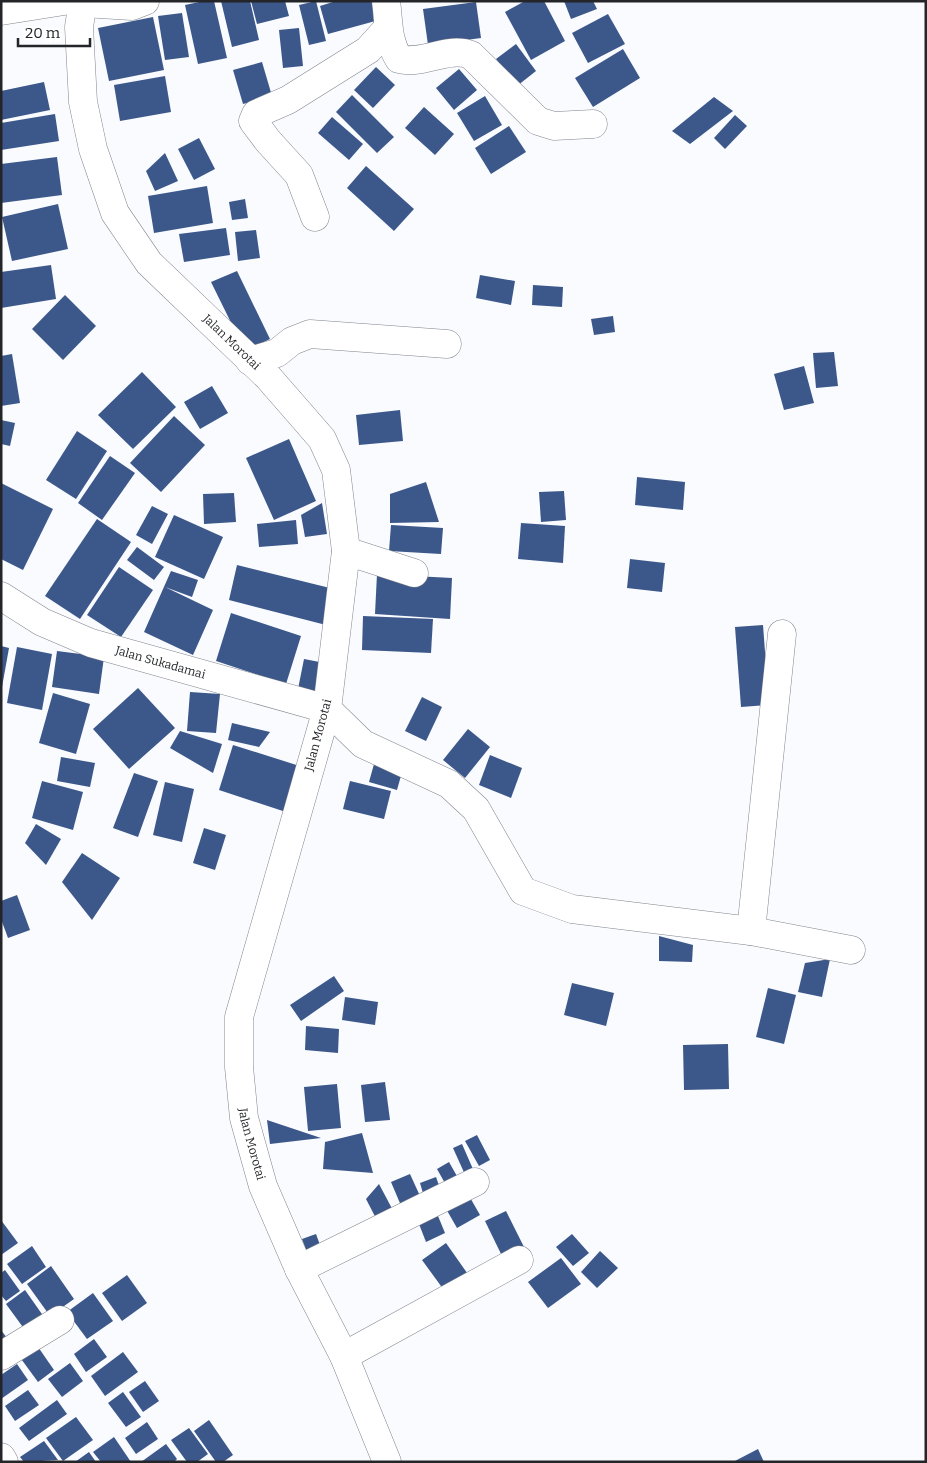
<svg xmlns="http://www.w3.org/2000/svg" width="927" height="1463" viewBox="0 0 927 1463" font-family="Bitter,serif">
	<style>
		.building { fill: #3c578a }
		.lines { fill: none; stroke-linecap: round; stroke-linejoin: round }
		.minor-casing { stroke: #81858d; stroke-width: 29 }
		.minor { stroke: #fff; stroke-width: 28 }
		.labels { text-anchor: middle; stroke-width: 5; stroke-linejoin: round; paint-order: stroke }
		.street-label { font-size: 12px; fill: #232528; stroke: #fff }
	</style>
	<rect width="100%" height="100%" fill="#f9fbfe"/>
	<g class="building">
		<polygon points="204,1 214,1 227,58 198,64 185,5"/>
		<polygon points="221,1 250,1 259,40 232,47"/>
		<polygon points="251,1 285,1 289,16 257,24"/>
		<polygon points="316,1 326,41 309,45 299,5"/>
		<polygon points="336,1 374,1 379,20 328,34 320,6"/>
		<polygon points="525,1 544,1 565,41 531,60 505,12"/>
		<polygon points="564,1 593,1 597,9 571,19"/>
		<polygon points="476,2 481,38 428,45 423,9"/>
		<polygon points="182,13 189,57 165,60 158,16"/>
		<polygon points="608,14 625,44 588,63 572,33"/>
		<polygon points="153,17 164,70 109,81 98,28"/>
		<polygon points="299,28 303,66 283,68 279,30"/>
		<polygon points="516,44 536,71 517,86 496,59"/>
		<polygon points="623,49 640,78 593,107 575,78"/>
		<polygon points="262,62 272,96 243,104 233,70"/>
		<polygon points="376,67 395,85 373,108 354,90"/>
		<polygon points="459,69 477,90 454,110 436,88"/>
		<polygon points="165,76 171,112 120,121 114,85"/>
		<polygon points="44,82 50,110 1,120 1,91"/>
		<polygon points="352,95 394,137 377,153 336,112"/>
		<polygon points="485,96 502,125 474,141 457,113"/>
		<polygon points="714,97 733,111 690,144 672,131"/>
		<polygon points="424,107 454,134 435,155 405,128"/>
		<polygon points="55,114 59,141 1,150 1,123"/>
		<polygon points="735,115 747,126 725,149 714,138"/>
		<polygon points="332,117 363,144 349,160 318,133"/>
		<polygon points="509,126 526,152 491,174 475,148"/>
		<polygon points="199,138 215,169 194,180 178,149"/>
		<polygon points="165,153 178,181 155,191 146,171"/>
		<polygon points="57,157 62,195 1,203 1,164"/>
		<polygon points="366,166 414,209 394,231 347,188"/>
		<polygon points="207,186 213,223 154,233 148,196"/>
		<polygon points="245,199 248,218 232,220 229,202"/>
		<polygon points="58,204 68,249 12,261 2,217"/>
		<polygon points="226,228 230,255 184,262 179,234"/>
		<polygon points="256,230 260,258 238,261 235,232"/>
		<polygon points="51,265 56,299 1,308 1,272"/>
		<polygon points="237,271 270,339 245,351 211,282"/>
		<polygon points="480,275 515,281 511,305 476,298"/>
		<polygon points="533,285 563,287 562,307 532,305"/>
		<polygon points="65,295 96,326 63,360 32,329"/>
		<polygon points="613,316 615,332 594,335 591,319"/>
		<polygon points="834,352 838,386 816,388 813,353"/>
		<polygon points="12,354 20,403 1,406 1,356"/>
		<polygon points="804,366 814,403 784,410 774,374"/>
		<polygon points="142,372 176,407 133,449 98,415"/>
		<polygon points="212,386 228,413 200,429 184,402"/>
		<polygon points="400,410 403,441 359,445 356,415"/>
		<polygon points="174,416 205,445 161,492 130,463"/>
		<polygon points="1,420 15,423 10,446 1,444"/>
		<polygon points="77,431 107,451 76,499 46,480"/>
		<polygon points="289,439 316,501 274,520 246,458"/>
		<polygon points="110,456 135,473 102,520 78,503"/>
		<polygon points="637,477 685,482 683,510 635,505"/>
		<polygon points="426,482 439,522 390,523 390,494"/>
		<polygon points="1,483 53,509 23,570 1,559"/>
		<polygon points="564,491 566,520 541,522 539,492"/>
		<polygon points="234,493 236,522 204,524 203,494"/>
		<polygon points="322,503 327,534 305,537 301,515"/>
		<polygon points="152,506 168,514 152,544 136,535"/>
		<polygon points="174,515 223,537 204,579 155,557"/>
		<polygon points="97,519 131,542 80,619 45,596"/>
		<polygon points="296,520 298,544 259,547 257,524"/>
		<polygon points="521,523 565,526 563,563 518,559"/>
		<polygon points="391,525 443,528 441,554 389,551"/>
		<polygon points="137,547 164,567 154,580 127,560"/>
		<polygon points="630,559 665,563 662,592 627,588"/>
		<polygon points="237,565 334,589 326,625 229,600"/>
		<polygon points="119,567 153,590 121,637 87,615"/>
		<polygon points="171,571 198,580 192,597 165,587 213,610 193,655 144,632"/>
		<polygon points="377,574 452,578 450,619 375,614"/>
		<polygon points="231,613 301,636 286,684 216,661"/>
		<polygon points="363,616 433,619 431,653 362,650"/>
		<polygon points="763,625 769,705 741,707 735,627"/>
		<polygon points="1,646 9,648 2,687 1,687"/>
		<polygon points="17,647 52,654 42,710 7,703"/>
		<polygon points="57,651 104,657 99,694 52,687"/>
		<polygon points="304,659 330,664 323,703 296,699"/>
		<polygon points="138,688 175,728 129,769 93,729"/>
		<polygon points="190,692 220,694 216,733 187,731"/>
		<polygon points="53,693 90,704 76,754 39,743"/>
		<polygon points="422,697 442,707 426,741 405,731"/>
		<polygon points="232,723 270,732 259,747 228,740"/>
		<polygon points="468,729 490,747 465,778 443,760"/>
		<polygon points="180,731 222,744 213,773 170,748"/>
		<polygon points="233,745 306,768 292,814 219,790"/>
		<polygon points="490,755 522,768 511,798 479,785"/>
		<polygon points="61,757 95,763 90,787 57,781"/>
		<polygon points="376,757 404,765 397,790 369,782"/>
		<polygon points="134,773 158,781 138,837 113,828"/>
		<polygon points="42,781 83,792 73,830 32,818"/>
		<polygon points="350,781 391,791 384,819 343,809"/>
		<polygon points="165,782 194,789 182,842 153,835"/>
		<polygon points="36,824 61,839 46,865 25,843"/>
		<polygon points="204,828 226,835 215,870 193,863"/>
		<polygon points="82,853 120,878 92,920 62,882"/>
		<polygon points="17,895 30,930 8,938 1,919 1,901"/>
		<polygon points="659,936 693,945 692,962 659,961"/>
		<polygon points="830,959 822,997 798,992 805,963"/>
		<polygon points="334,976 344,991 301,1021 290,1005"/>
		<polygon points="572,983 614,993 606,1026 564,1015"/>
		<polygon points="768,988 796,995 784,1044 756,1037"/>
		<polygon points="345,997 378,1002 375,1025 342,1020"/>
		<polygon points="306,1026 339,1029 338,1053 305,1050"/>
		<polygon points="728,1044 729,1089 684,1090 683,1045"/>
		<polygon points="385,1082 390,1120 365,1122 361,1085"/>
		<polygon points="337,1084 341,1128 308,1131 304,1087"/>
		<polygon points="267,1120 321,1138 270,1144"/>
		<polygon points="362,1133 373,1173 323,1169 325,1142"/>
		<polygon points="477,1135 490,1160 479,1166 465,1141"/>
		<polygon points="462,1144 476,1176 467,1179 453,1148"/>
		<polygon points="449,1162 462,1185 450,1192 437,1169"/>
		<polygon points="410,1174 425,1207 405,1215 391,1182"/>
		<polygon points="436,1177 442,1194 425,1200 420,1183"/>
		<polygon points="379,1184 397,1218 380,1226 366,1199"/>
		<polygon points="468,1194 480,1215 457,1228 445,1207"/>
		<polygon points="506,1211 524,1247 503,1258 485,1221"/>
		<polygon points="438,1216 445,1233 426,1242 419,1224"/>
		<polygon points="1,1220 18,1243 1,1255"/>
		<polygon points="316,1234 324,1256 310,1261 302,1239"/>
		<polygon points="572,1234 589,1253 573,1266 556,1247"/>
		<polygon points="446,1243 472,1280 449,1297 422,1260"/>
		<polygon points="32,1246 46,1267 22,1284 7,1264"/>
		<polygon points="600,1251 618,1268 597,1288 581,1272"/>
		<polygon points="561,1258 581,1284 548,1308 528,1282"/>
		<polygon points="51,1266 74,1299 50,1316 27,1284"/>
		<polygon points="5,1270 20,1291 6,1301 1,1295 1,1273"/>
		<polygon points="127,1275 147,1303 122,1321 102,1293"/>
		<polygon points="25,1290 44,1317 25,1330 6,1304"/>
		<polygon points="93,1293 113,1321 87,1339 67,1312"/>
		<polygon points="1,1330 10,1342 1,1349"/>
		<polygon points="94,1339 107,1357 86,1372 74,1354"/>
		<polygon points="36,1344 54,1370 38,1382 19,1356"/>
		<polygon points="123,1352 138,1372 105,1396 91,1376"/>
		<polygon points="70,1363 83,1381 62,1397 48,1379"/>
		<polygon points="17,1364 28,1380 1,1399 1,1375"/>
		<polygon points="145,1381 159,1401 143,1412 129,1392"/>
		<polygon points="28,1390 39,1405 15,1421 5,1406"/>
		<polygon points="123,1392 141,1417 126,1427 108,1403"/>
		<polygon points="57,1400 67,1414 29,1441 19,1428"/>
		<polygon points="76,1417 93,1440 63,1461 46,1438"/>
		<polygon points="209,1420 233,1455 223,1462 216,1462 194,1431"/>
		<polygon points="147,1422 158,1439 136,1454 125,1438"/>
		<polygon points="189,1428 208,1454 197,1462 187,1462 171,1440"/>
		<polygon points="114,1437 131,1462 101,1462 93,1452"/>
		<polygon points="44,1441 58,1460 24,1462 20,1457"/>
		<polygon points="166,1444 177,1459 174,1462 141,1462"/>
		<polygon points="758,1449 764,1462 733,1462"/>
		<polygon points="89,1452 96,1462 75,1462"/>
	</g>
	<g class="lines">
		<defs>
			<g id="minor">
				<path id="s1" d="M 83,1 L 79,27 L 83,102 L 93,149 L 115,213 L 149,263 L 268,377 L 322,439 L 336,470 L 346,551 L 327,709 L 239,1017 L 239,1067 L 244,1118 L 263,1186 L 299,1269 L 344,1356 L 387,1462"/>
				<path d="M 386,1 C 389,22 387,40 399,59 C 423,65 448,46 471,55 L 538,121 L 554,126 L 593,124"/>
				<polyline points="83,3 132,6 145,1"/>
				<polyline points="1,11 64,1"/>
				<polyline points="315,217 299,175 268,141 253,121 256,114 288,100 368,50 387,29"/>
				<polyline points="250,361 277,353 292,341 310,334 447,344"/>
				<polyline points="346,551 414,573"/>
				<path id="s2" d="M 1,596 L 42,622 L 91,643 L 327,709 L 363,744 L 449,784 L 476,809 L 523,891 L 572,909 L 751,931 L 851,950"/>
				<polyline points="751,931 782,634"/>
				<polyline points="299,1269 475,1182"/>
				<polyline points="1,1356 60,1320"/>
				<polyline points="344,1356 519,1260"/>
				<polyline points="1,1457 4,1462"/>
			</g>
		</defs>
		<use href="#minor" class="minor-casing"/>
		<use href="#minor" class="minor"/>
	</g>
	<g class="labels">
		<g class="street-label">
			<text dy="4" stroke="none"><textPath href="#s1" startOffset="392">Jalan Morotai</textPath></text>
			<text dy="4" stroke="none"><textPath href="#s2" startOffset="174">Jalan Sukadamai</textPath></text>
			<text transform="translate(318 735) rotate(-75)" y="4">Jalan Morotai</text>
			<text dy="4" stroke="none"><textPath href="#s1" startOffset="1248">Jalan Morotai</textPath></text>
		</g>
	</g>
	<rect width="927" height="1463" fill="none" stroke="#232528" stroke-width="5"/>
	<path d="M18 38v8h72v-8" fill="none" stroke="#232528" stroke-width="2.5"/>
	<text x="25" y="38" font-size="15" fill="#232528" stroke="#ffffff" stroke-width="4" paint-order="stroke">20 m</text>
</svg>
